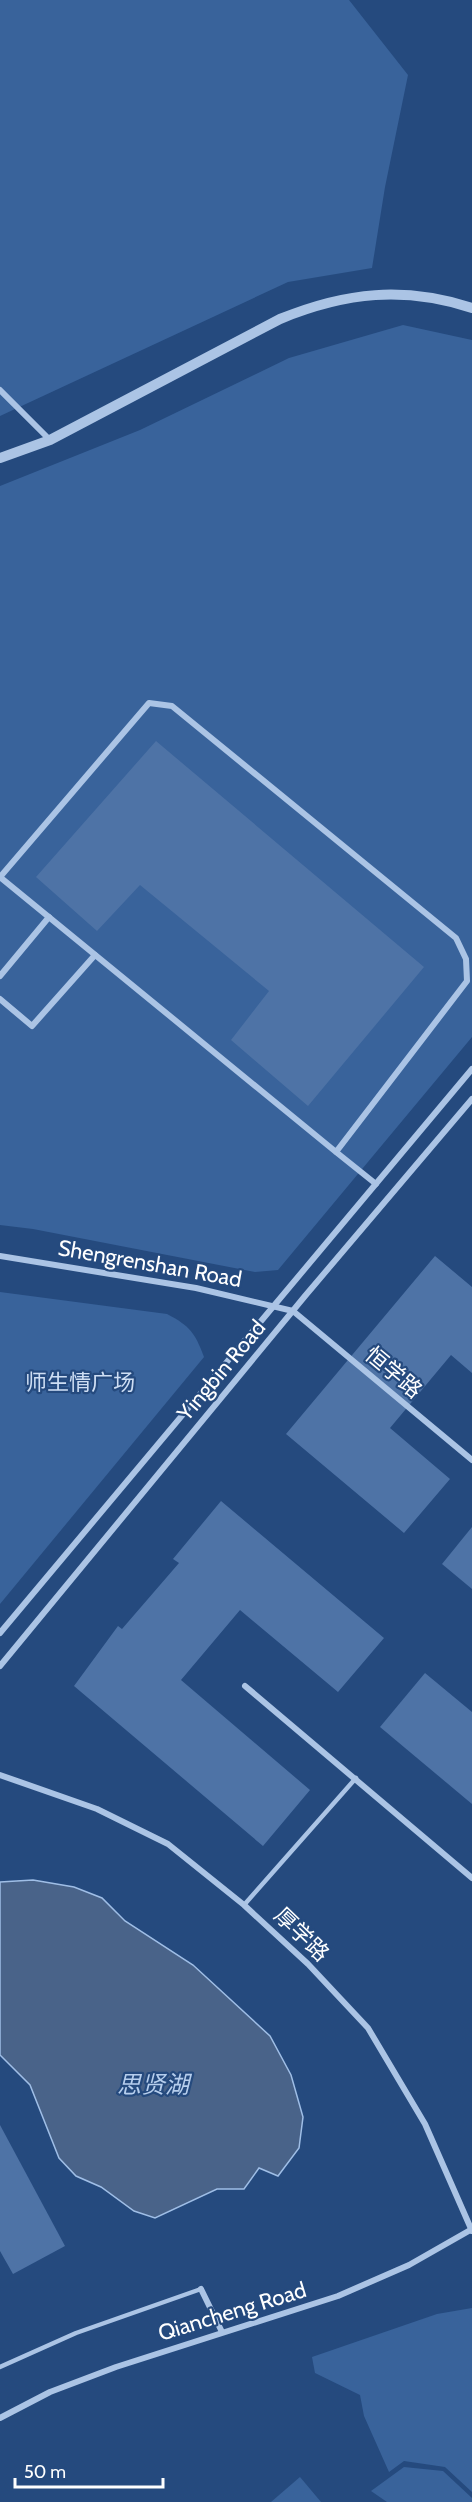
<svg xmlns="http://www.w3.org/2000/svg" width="472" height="2502" viewBox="0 0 472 2502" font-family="Cabin,'Noto Sans SC',sans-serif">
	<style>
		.green { fill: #39639b }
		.water { fill: #496389; stroke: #9fbee6; stroke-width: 1.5 }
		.building { fill: #4e73a6 }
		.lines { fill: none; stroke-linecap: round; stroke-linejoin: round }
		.service { stroke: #abc4e5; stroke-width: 4.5 }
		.minor { stroke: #abc4e5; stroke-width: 6 }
		.tertiary { stroke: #abc4e5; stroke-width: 10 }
		.labels { text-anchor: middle; stroke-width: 4.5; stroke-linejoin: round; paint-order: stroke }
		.street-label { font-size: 22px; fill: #fff; stroke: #254a7e }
		.park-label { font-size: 22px; fill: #cedef4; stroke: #254a7e }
		.water-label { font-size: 24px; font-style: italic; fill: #b6ceed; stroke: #254a7e }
	</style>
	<rect width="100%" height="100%" fill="#254a7e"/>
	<g class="green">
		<polygon points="0,0 349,0 408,75 385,187 372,268 288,282 0,416"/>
		<polygon points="403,325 472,340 472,1037 278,1270 255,1272 33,1229 0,1225 0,486 140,430 289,358"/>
		<path d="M 0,1292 L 167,1314 C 190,1326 195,1333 204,1357 L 0,1604 Z"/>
		<polygon points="472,2308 472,2492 445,2467 404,2461 389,2472 364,2416 360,2395 315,2373 312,2357 437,2314"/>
		<polygon points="404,2467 443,2471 472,2498 472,2502 387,2502 371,2491"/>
		<polygon points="300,2477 321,2502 271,2502"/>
	</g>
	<polygon class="water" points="33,1880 74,1887 102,1898 125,1921 193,1965 270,2036 291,2075 303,2117 299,2148 278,2176 259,2168 244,2189 217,2189 155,2218 134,2211 101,2187 76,2176 59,2158 30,2085 0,2055 0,1882"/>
	<g class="building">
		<polygon points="156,741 424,967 308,1106 231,1040 269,991 140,885 97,931 36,877"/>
		<polygon points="435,1256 472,1287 472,1373 451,1355 390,1428 450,1479 404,1533 286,1434"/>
		<polygon points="221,1501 384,1638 338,1692 240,1610 181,1680 310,1790 263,1846 74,1686 118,1626 122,1629 179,1563 173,1559"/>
		<polygon points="472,1527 472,1589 442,1564"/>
		<polygon points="425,1673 472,1712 472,1804 380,1727"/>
		<polygon points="0,2125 65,2246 13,2274 0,2251"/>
	</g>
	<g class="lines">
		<g class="service">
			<polyline points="244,1905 356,1778"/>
			<polyline points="0,2367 76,2333 201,2289"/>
		</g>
		<g class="minor">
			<polyline points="0,390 50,440"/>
			<polyline points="0,976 49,917"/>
			<polyline points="0,999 32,1026 95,955"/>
			<polyline points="336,1152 467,981 466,959 456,938 172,706 149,703 0,877 336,1152 376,1184"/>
			<polyline points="0,1256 196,1288 293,1311 472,1460"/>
			<polyline points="0,1633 472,1069"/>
			<polyline points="0,1666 305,1296 472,1099"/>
			<polyline points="245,1686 472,1878"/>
			<polyline points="0,1775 97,1809 168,1844 244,1905 308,1964 368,2028 425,2124 472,2231"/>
			<polyline points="201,2289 222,2332"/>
			<polyline points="0,2418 50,2392 116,2367 338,2296 409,2265 472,2229"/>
		</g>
		<path class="tertiary" d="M 0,458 L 50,440 L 280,319 C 346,292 404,286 472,308"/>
	</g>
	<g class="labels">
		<g class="street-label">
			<text transform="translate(150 1263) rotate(10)" y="8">Shengrenshan Road</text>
			<text transform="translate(221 1370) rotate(-50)" y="8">Yingbin Road</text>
			<text transform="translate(394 1372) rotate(40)" y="8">恒学路</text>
			<text transform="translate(302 1934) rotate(44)" y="8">厚学路</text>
			<text transform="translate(232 2311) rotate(-17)" y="8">Qiancheng Road</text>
		</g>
		<g class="park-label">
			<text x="80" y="1390">师生情广场</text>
		</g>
		<g class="water-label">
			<text x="153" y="2093">思贤湖</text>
		</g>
	</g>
	<path d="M15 2478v9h148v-9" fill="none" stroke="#ffffff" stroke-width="3"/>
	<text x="24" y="2478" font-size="18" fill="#ffffff" stroke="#254a7e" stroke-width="4.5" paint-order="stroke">50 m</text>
</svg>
